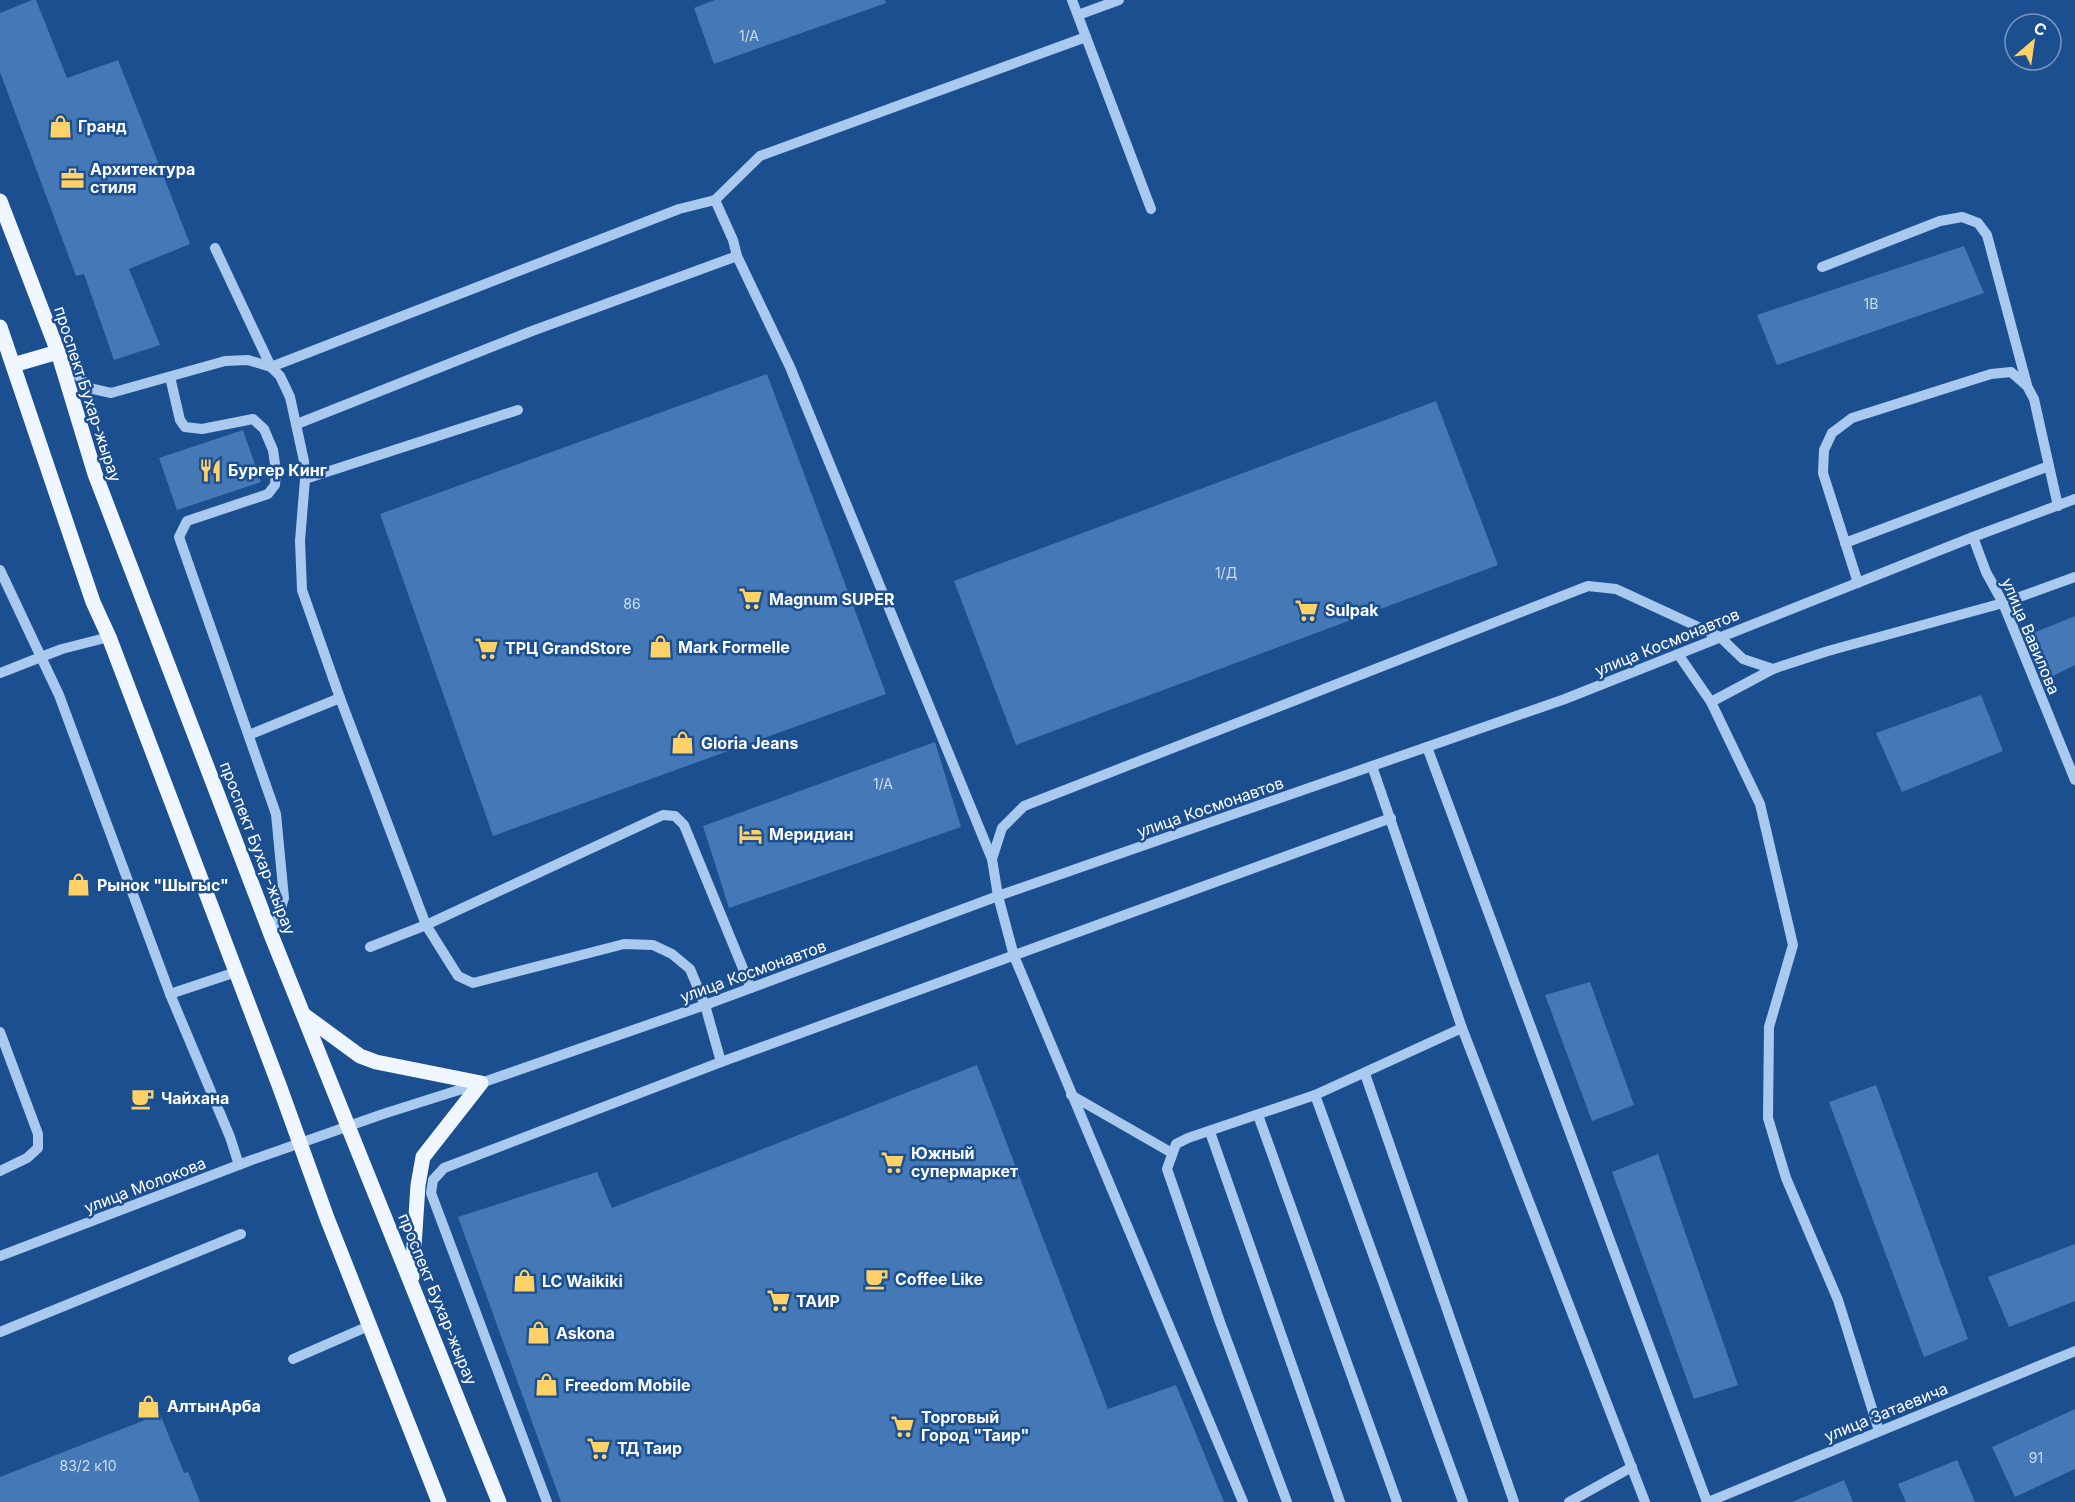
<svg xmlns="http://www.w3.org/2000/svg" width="2075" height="1502" viewBox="0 0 2075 1502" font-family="Inter,sans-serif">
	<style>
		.building { fill: #4478b7 }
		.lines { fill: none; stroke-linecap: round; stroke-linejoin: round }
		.minor { stroke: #a9c9ee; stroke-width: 10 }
		.major { stroke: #f0f6ff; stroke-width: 15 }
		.labels { text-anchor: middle; stroke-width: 5; stroke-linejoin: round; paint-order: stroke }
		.number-label { font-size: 14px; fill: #d0dded }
		.poi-label { font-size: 16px; font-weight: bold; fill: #fff; stroke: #1b4f8f; text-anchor: start }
		.street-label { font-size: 16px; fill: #fff; stroke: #1b4f8f }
	</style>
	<rect width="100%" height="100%" fill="#1b4f8f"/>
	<g class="building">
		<polygon points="32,0 36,0 67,78 118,60 190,244 129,269 160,345 114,360 84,274 76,276 0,72 0,13"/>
		<polygon points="715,0 885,0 886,3 714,64 694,8"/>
		<polygon points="1964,246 1984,293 1777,365 1757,315"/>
		<polygon points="767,374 886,694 493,836 380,514"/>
		<polygon points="1436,401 1498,565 1016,745 954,581"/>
		<polygon points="243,430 261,482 177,510 159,458"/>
		<polygon points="2075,616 2075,665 2051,677 2031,634"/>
		<polygon points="1981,695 2003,751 1902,792 1876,733"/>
		<polygon points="935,742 961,827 729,908 703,826"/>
		<polygon points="1590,982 1634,1105 1592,1121 1545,995"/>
		<polygon points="977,1065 1108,1409 1176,1385 1224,1502 561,1502 458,1217 597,1172 612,1208"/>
		<polygon points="1876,1085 1968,1339 1924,1357 1829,1102"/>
		<polygon points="1658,1154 1738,1385 1694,1399 1612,1172"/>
		<polygon points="2075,1244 2075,1301 2009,1327 1988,1277"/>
		<polygon points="2075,1409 2075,1469 2015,1497 1992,1447"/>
		<polygon points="160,1414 184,1473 188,1472 200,1502 0,1502 0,1477"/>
		<polygon points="1957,1460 1975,1502 1906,1502 1898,1484"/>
		<polygon points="1844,1480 1853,1502 1792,1502"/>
	</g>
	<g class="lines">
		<g class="minor">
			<polyline points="1072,0 1151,209"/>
			<polyline points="1078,15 1119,0"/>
			<polyline points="715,200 760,156 1086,37"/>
			<polyline points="215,248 271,367 679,209 715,200 733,240 737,256 790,367 992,859"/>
			<polyline points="1822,267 1940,221 1962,217 1978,223 1987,235 2027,385"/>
			<polyline points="62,357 89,388 111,393 225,361 248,360 271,367 280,376 290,397 304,461 305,479 300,541 302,590 340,698 426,925 458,976 473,983 624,944 653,945 672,954 690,969 705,1005 721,1062 444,1168 433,1180 431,1193 547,1502"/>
			<polyline points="170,377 180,420 185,427 202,429 253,419 264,429 273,450 276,471 275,485 268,494 187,521 179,537 276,814 284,898 272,937"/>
			<polyline points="297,424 532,331 737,256"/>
			<polyline points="305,479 518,410"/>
			<polyline points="1973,537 1986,572 2003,603 2075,780"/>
			<polyline points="1845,543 2049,466"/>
			<polyline points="0,570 41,657 62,649 109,637"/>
			<polyline points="1858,583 1823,473 1824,450 1832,433 1852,418 1991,374 2011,372 2027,386 2034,399 2058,506"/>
			<polyline points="1678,654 1711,702 1760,804 1793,945 1769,1027 1768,1118 1786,1178 1838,1300 1879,1431"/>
			<polyline points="0,673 41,657 59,695 170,994 230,1137 239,1165"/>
			<polyline points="1711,702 1773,669"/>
			<polyline points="249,735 340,698"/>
			<polyline points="1427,747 1707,1502"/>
			<polyline points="1372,766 1462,1028 1645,1502"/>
			<polyline points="370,947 426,925 663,815 675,816 684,825 751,988"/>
			<polyline points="170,994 236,972"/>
			<polyline points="0,1032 38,1134 38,1148 27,1158 0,1171"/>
			<polyline points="721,1062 1391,818"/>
			<polyline points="1365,1074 1514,1502"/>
			<polyline points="1071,1095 1172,1153"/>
			<polyline points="1315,1095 1463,1502"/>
			<polyline points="1258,1115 1397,1502"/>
			<polyline points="1210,1132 1340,1502"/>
			<polyline points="0,1256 249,1161 383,1114 481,1083 705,1005 998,896 1565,699 1973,537 2075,499"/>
			<polyline points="0,1332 241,1234"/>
			<polyline points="293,1359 371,1325"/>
			<polyline points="1243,1502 1014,956 998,896 992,859 1002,828 1024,806 1588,586 1616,589 1720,637 1743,659 1773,669 1828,651 2003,603 2075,577"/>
			<polyline points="1287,1502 1220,1322 1167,1169 1176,1144 1188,1138 1315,1095 1462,1028"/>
			<polyline points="1569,1502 1632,1467"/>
			<polyline points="1708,1502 2075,1351"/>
		</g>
		<g class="major">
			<polyline points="0,201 58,352 95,474 272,937 499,1502"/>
			<polyline points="0,327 93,602 109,637 279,1085 327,1218 439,1502"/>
			<polyline points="13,365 58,352"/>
			<polyline points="304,1015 360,1056 376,1062 481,1083 423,1157 418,1185 412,1277"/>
		</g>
	</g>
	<defs>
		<symbol id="shop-bare" viewBox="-9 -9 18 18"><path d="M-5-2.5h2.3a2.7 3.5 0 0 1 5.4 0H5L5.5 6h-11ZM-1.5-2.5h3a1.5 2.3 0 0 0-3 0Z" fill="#ffd166" stroke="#1b4f8f" stroke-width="2.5" paint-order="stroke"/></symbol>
		<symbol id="office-bare" viewBox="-9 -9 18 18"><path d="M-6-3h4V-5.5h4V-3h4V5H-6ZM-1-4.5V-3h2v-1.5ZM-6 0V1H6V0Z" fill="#ffd166" stroke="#1b4f8f" stroke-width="2.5" paint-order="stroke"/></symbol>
		<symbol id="restaurant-bare" viewBox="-9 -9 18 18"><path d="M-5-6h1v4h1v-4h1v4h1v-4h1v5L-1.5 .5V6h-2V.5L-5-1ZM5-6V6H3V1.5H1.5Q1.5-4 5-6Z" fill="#ffd166" stroke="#1b4f8f" stroke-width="2.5" paint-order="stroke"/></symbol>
		<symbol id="supermarket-bare" viewBox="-9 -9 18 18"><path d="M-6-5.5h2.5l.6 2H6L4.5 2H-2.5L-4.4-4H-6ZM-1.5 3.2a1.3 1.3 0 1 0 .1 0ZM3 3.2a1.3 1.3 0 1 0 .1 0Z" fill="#ffd166" stroke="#1b4f8f" stroke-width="2.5" paint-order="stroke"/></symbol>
		<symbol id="hotel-bare" viewBox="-9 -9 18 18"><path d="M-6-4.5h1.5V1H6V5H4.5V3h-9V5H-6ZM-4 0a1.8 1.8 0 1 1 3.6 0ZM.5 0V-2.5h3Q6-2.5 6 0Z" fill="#ffd166" stroke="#1b4f8f" stroke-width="2.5" paint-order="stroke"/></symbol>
		<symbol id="cafe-bare" viewBox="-9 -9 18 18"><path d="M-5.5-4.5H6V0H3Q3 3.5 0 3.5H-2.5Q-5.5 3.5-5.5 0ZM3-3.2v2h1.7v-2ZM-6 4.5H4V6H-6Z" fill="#ffd166" stroke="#1b4f8f" stroke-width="2.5" paint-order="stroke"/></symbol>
	</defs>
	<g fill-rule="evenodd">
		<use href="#shop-bare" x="44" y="110" width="33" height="33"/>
		<use href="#office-bare" x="56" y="162" width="33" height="33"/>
		<use href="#restaurant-bare" x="194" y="454" width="33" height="33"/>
		<use href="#supermarket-bare" x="734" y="582" width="33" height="33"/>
		<use href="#supermarket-bare" x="1290" y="594" width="33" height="33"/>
		<use href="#shop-bare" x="644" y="630" width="33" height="33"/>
		<use href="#supermarket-bare" x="470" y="632" width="33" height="33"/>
		<use href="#shop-bare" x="666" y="726" width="33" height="33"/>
		<use href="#hotel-bare" x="734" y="818" width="33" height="33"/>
		<use href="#shop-bare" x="62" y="868" width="33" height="33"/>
		<use href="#cafe-bare" x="126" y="1082" width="33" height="33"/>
		<use href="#supermarket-bare" x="876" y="1146" width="33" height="33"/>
		<use href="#cafe-bare" x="860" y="1262" width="33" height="33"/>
		<use href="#shop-bare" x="508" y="1264" width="33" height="33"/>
		<use href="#supermarket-bare" x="762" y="1284" width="33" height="33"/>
		<use href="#shop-bare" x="522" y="1316" width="33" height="33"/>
		<use href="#shop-bare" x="530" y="1368" width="33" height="33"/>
		<use href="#shop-bare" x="132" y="1390" width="33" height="33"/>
		<use href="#supermarket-bare" x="886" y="1410" width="33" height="33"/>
		<use href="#supermarket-bare" x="582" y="1432" width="33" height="33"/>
	</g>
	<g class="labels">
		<g class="number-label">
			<text x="749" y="41">1/А</text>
			<text x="1871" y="309">1В</text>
			<text x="1226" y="578">1/Д</text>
			<text x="632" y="609">86</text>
			<text x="883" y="789">1/А</text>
			<text x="2036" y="1463">91</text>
			<text x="88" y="1471">83/2 к10</text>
		</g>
		<g class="poi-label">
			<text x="78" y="132">Гранд</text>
			<text x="90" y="175">Архитектура<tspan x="90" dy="18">стиля</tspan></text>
			<text x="228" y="476">Бургер Кинг</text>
			<text x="769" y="605">Magnum SUPER</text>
			<text x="1325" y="616">Sulpak</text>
			<text x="678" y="653">Mark Formelle</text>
			<text x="505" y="654">ТРЦ GrandStore</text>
			<text x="701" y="749">Gloria Jeans</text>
			<text x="769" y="840">Меридиан</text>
			<text x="97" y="891">Рынок "Шыгыс"</text>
			<text x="161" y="1104">Чайхана</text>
			<text x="911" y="1159">Южный<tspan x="911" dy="18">супермаркет</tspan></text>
			<text x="895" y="1285">Coffee Like</text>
			<text x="542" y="1287">LC Waikiki</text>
			<text x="796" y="1307">ТАИР</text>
			<text x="556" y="1339">Askona</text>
			<text x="565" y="1391">Freedom Mobile</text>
			<text x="167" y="1412">АлтынАрба</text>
			<text x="921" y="1423">Торговый<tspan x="921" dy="18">Город "Таир"</tspan></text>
			<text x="617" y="1454">ТД Таир</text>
		</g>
		<g class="street-label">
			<text transform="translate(88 394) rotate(72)" y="6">проспект Бухар-жырау</text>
			<text transform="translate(2031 636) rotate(67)" y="6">улица Вавилова</text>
			<text transform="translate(1667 642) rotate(-22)" y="6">улица Космонавтов</text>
			<text transform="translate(1210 807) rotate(-19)" y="6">улица Космонавтов</text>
			<text transform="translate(258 848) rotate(69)" y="6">проспект Бухар-жырау</text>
			<text transform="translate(753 971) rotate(-20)" y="6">улица Космонавтов</text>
			<text transform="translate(145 1185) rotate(-21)" y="6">улица Молокова</text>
			<text transform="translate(438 1299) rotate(68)" y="6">проспект Бухар-жырау</text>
			<text transform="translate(1886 1412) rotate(-22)" y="6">улица Затаевича</text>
		</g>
	</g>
	<g transform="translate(2033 42) rotate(29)"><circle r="28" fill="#1b4f8f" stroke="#7695bc" stroke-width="1.5"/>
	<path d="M0-4.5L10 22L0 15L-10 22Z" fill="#ffd166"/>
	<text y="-9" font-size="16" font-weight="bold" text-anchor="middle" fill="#ffffff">С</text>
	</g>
</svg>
